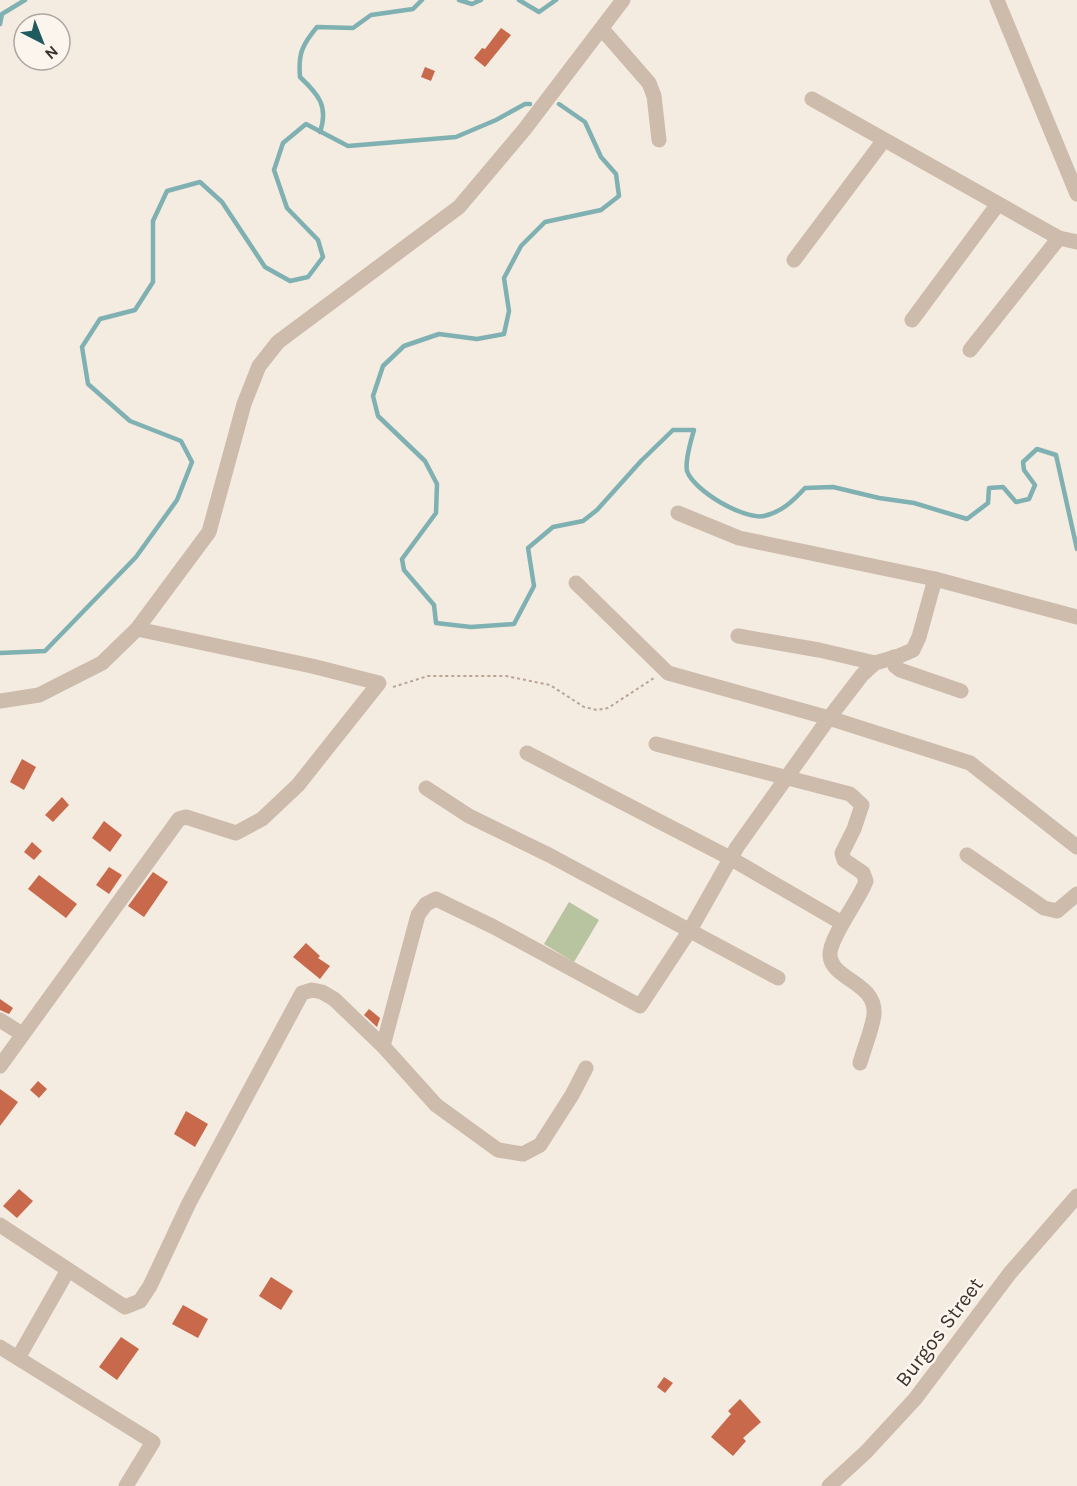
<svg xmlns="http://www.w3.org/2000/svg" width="1077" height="1486" viewBox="0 0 1077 1486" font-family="Karla,sans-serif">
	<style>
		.green { fill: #b8c4a0 }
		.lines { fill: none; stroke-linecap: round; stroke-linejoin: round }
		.stream { stroke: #7fb0b2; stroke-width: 4.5 }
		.building { fill: #c8694b }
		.path { stroke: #b9a596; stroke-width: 2; stroke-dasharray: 3 3; stroke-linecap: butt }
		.minor { stroke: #cdbbac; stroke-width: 15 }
		.labels { text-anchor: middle; stroke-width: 5; stroke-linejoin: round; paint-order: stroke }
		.street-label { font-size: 21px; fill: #3b302b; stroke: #fbf5ee }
	</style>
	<rect width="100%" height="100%" fill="#f4ebe1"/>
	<polygon class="green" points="569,902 599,920 574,962 544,944"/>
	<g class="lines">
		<g class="stream">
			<polyline points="459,0 472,4 481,0"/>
			<polyline points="519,0 539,12 556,0"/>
			<polyline points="0,24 2,14 25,0"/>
			<path d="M 559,104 L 585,122 L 601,157 L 616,174 L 619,196 L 601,210 L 545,222 L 521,246 L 504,278 L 509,311 L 504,334 L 477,339 L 439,334 L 404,346 L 383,366 L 373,396 L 378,416 L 425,461 L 437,484 L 436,513 L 402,559 L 404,570 L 434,605 L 436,623 L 471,627 L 514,624 L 534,586 L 528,548 L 553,527 L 583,521 L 597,510 L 641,461 L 673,430 L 694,430 C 691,440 685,461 687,471 C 694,491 744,520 764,516 C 782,512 794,500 805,488 L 833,487 L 879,498 L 914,503 L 967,519 L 988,503 L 989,488 L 1003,487 L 1016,502 L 1029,499 L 1035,485 L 1024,470 L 1023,462 L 1037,449 L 1056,455 L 1077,549"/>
			<path d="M 320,132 C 329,106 318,94 300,77 C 298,54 302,45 317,27 L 353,28 L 371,15 L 413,9 L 422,0"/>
			<polyline points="0,653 45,651 136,557 177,500 192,462 181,441 130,421 88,384 82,347 100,319 135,310 153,282 153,221 167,191 200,182 222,202 265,267 290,281 308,277 323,257 318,240 287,208 274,170 283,143 306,124 348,146 456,137 496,120 525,104 530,104"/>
		</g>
	</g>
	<g class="building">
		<polygon points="501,28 511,35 485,67 474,58 482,48 485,49"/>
		<polygon points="425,67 435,71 431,81 421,77"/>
		<polygon points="22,759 36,767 24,790 10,782"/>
		<polygon points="62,797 69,805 53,822 45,815"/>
		<polygon points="104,821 122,835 110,852 92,838"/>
		<polygon points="32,842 42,851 34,860 24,852"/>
		<polygon points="109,867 122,875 109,894 96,885"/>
		<polygon points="153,872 168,882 144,917 128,906"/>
		<polygon points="39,875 77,904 66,918 28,889"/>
		<polygon points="306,943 320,956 318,958 330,966 320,979 293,957"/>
		<polygon points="0,999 13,1008 9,1014 0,1010"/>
		<polygon points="369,1009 380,1018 377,1027 364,1015"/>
		<polygon points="38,1081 47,1089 39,1098 30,1090"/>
		<polygon points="0,1089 18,1102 0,1126"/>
		<polygon points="186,1111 208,1124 195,1147 174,1134"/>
		<polygon points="19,1189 33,1201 17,1218 3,1206"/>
		<polygon points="271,1277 293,1291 281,1310 259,1296"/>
		<polygon points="183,1305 208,1319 198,1338 172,1324"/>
		<polygon points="121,1337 139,1349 117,1380 99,1367"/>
		<polygon points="664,1377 673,1383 665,1393 657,1387"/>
		<polygon points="740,1399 761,1422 743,1438 746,1441 733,1456 711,1437 731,1414 728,1411"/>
	</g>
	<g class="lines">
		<polyline class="path" points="393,687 428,676 506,676 550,685 584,707 597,710 608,708 654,678"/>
		<g class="minor">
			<polyline points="997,0 1077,194"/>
			<polyline points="602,29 649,83 654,96 659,140"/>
			<polyline points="812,99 1059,238 1077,242"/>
			<polyline points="794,260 884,140"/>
			<polyline points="912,320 998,204"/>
			<polyline points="970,350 1059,238"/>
			<polyline points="678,513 739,538 935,579 1077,617"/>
			<polyline points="576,583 668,673 829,718 970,763 1077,847"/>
			<polyline points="738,636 819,650 875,663"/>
			<polyline points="894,657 895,666 900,670 961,691"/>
			<polyline points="0,701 39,695 102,663 137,629 209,532 244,404 259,366 278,342 459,207 524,130 623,0"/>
			<path d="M 656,744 L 850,794 L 862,805 L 854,829 L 842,853 L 844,860 L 863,873 L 866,881 C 860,899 829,938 830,955 C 831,980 877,982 874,1015 C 872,1030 864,1048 860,1063"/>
			<polyline points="527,753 730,858 842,923"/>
			<polyline points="426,788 469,816 549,855 778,978"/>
			<polyline points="967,855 1044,908 1057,911 1077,894"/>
			<polyline points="0,1020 22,1034"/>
			<polyline points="383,1046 418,915 426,904 436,899 494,927 640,1006 690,930 737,847 829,718 862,675 875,663 899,656 913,650 919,637 935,579"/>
			<polyline points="0,1066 179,819 186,817 236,833 262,819 298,785 379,683 312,666 137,629"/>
			<polyline points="0,1225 125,1307 140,1301 150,1286 189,1203 302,993 312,990 322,992 334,999 383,1046 436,1105 498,1150 523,1154 540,1145 572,1095 586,1068"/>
			<polyline points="0,1347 153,1442 126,1486"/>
			<polyline points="18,1358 68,1270"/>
			<polyline points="829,1486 866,1452 915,1399 1010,1273 1077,1196"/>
		</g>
	</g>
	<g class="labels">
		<g class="street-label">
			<text transform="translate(939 1332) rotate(-53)" y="7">Burgos Street</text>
		</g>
	</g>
	<g transform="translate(42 42) rotate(138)"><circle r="28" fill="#fbf5ee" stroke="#aea6a0" stroke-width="1.5"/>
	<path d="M0-4.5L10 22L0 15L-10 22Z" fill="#1f5a5e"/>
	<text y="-9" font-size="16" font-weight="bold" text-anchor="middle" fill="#3b302b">N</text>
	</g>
</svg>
